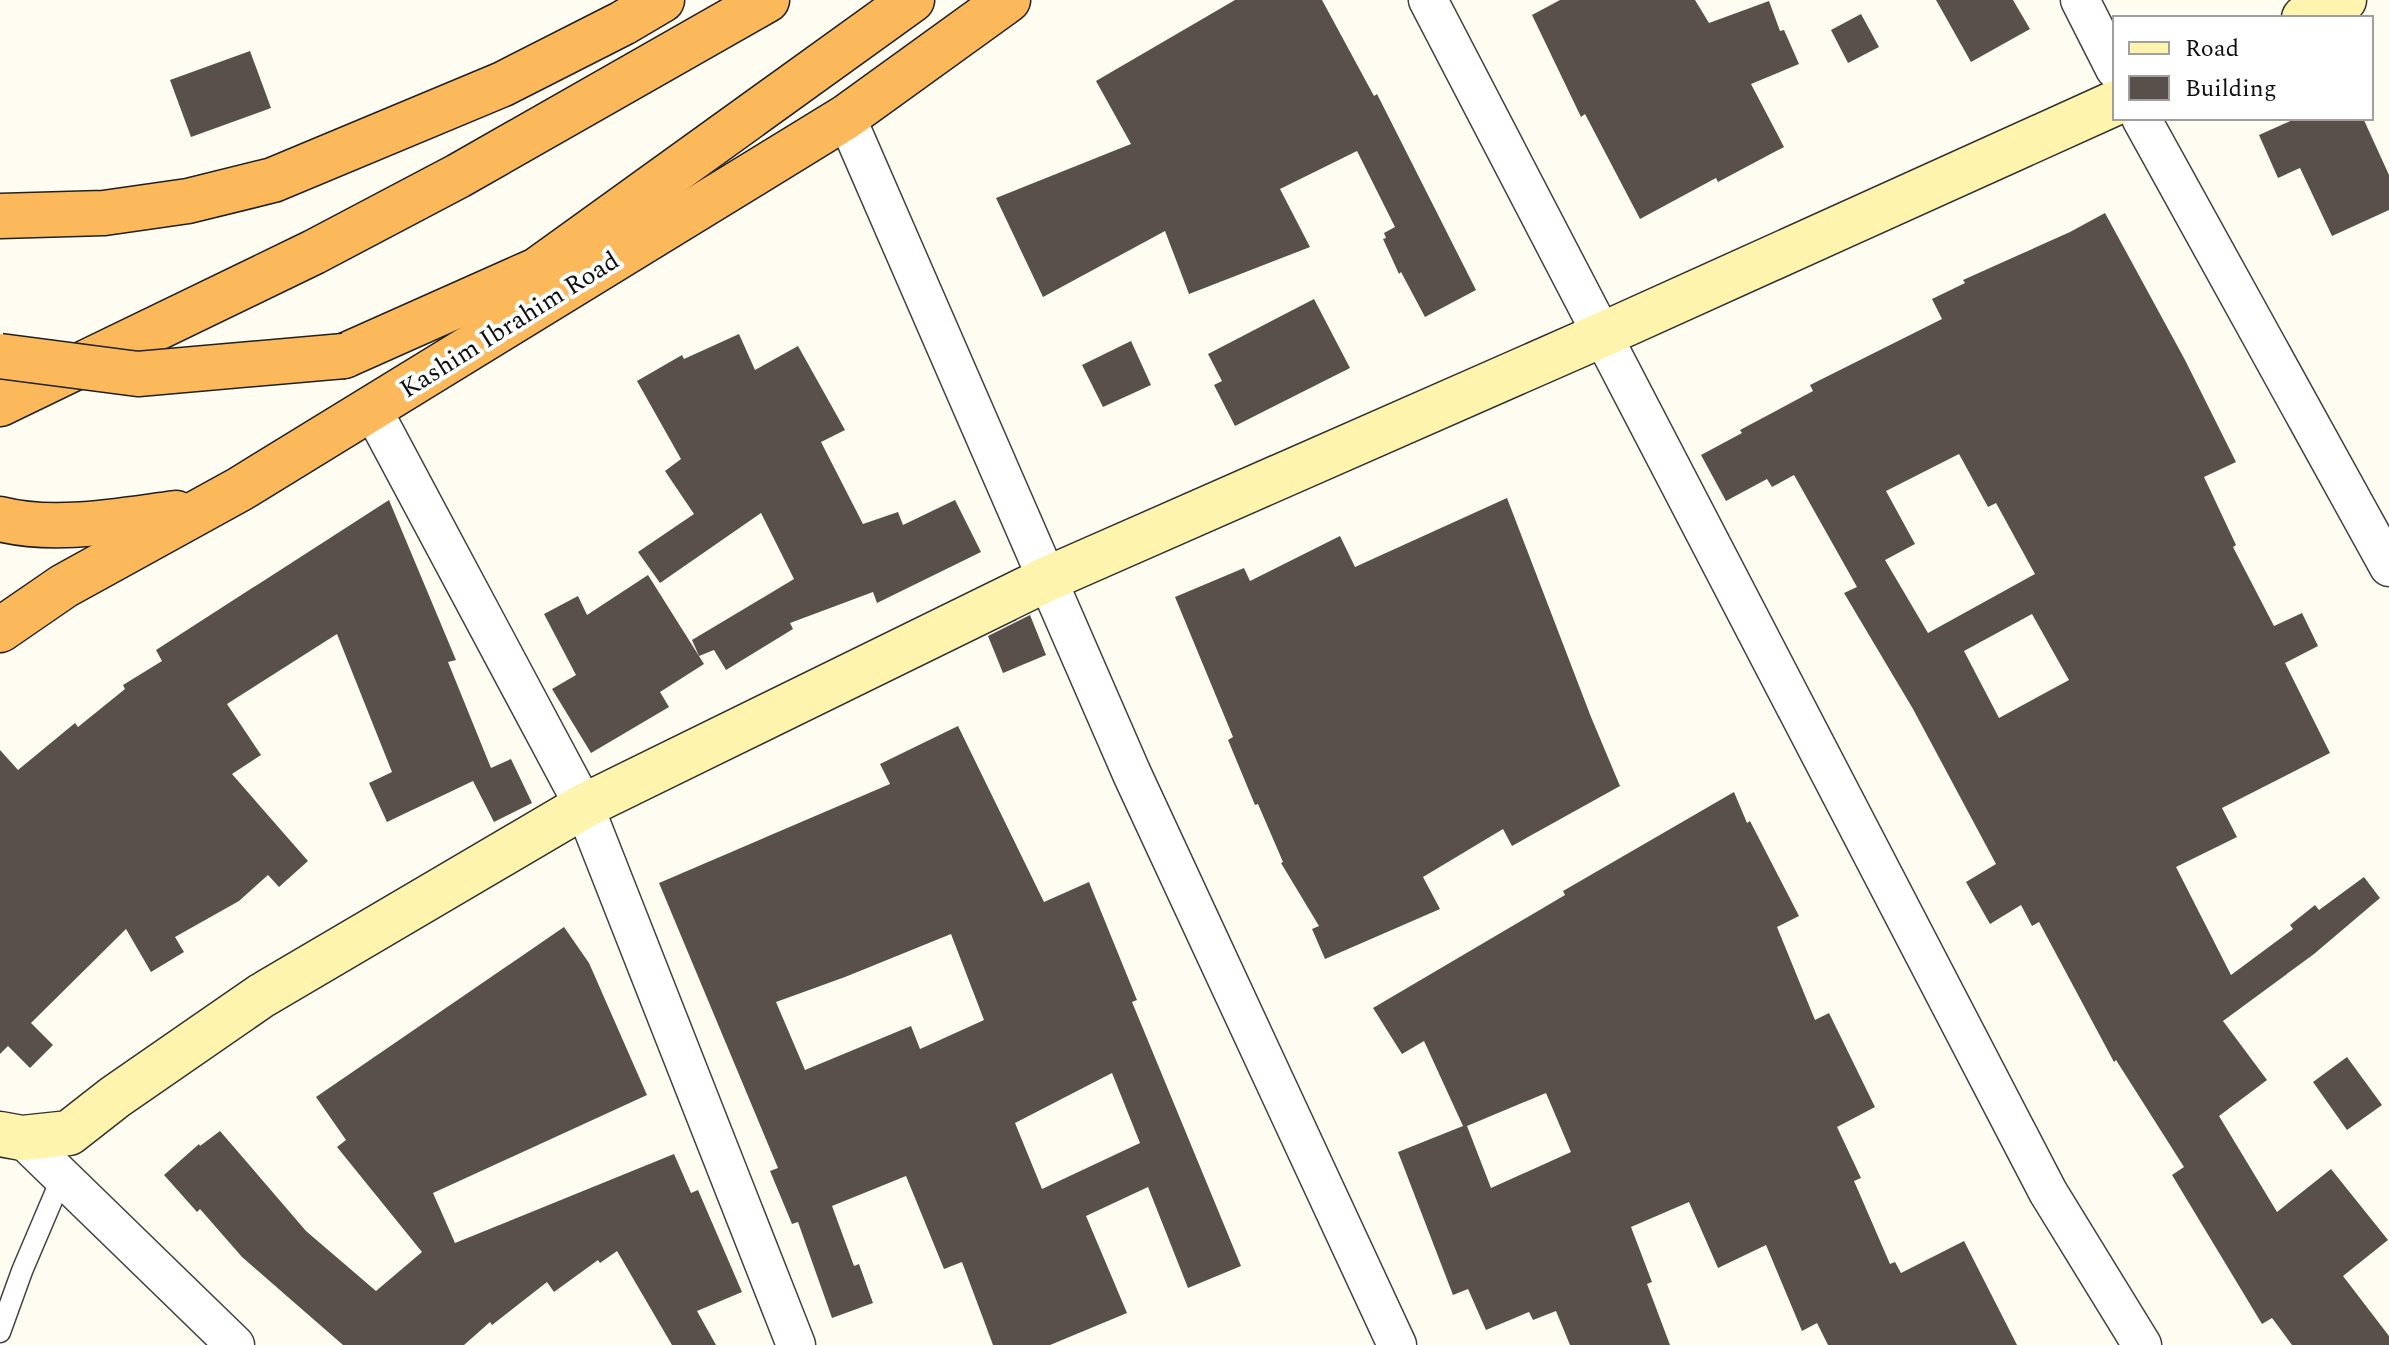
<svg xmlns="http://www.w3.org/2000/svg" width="2389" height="1345" viewBox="0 0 2389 1345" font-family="Spectral,serif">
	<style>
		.building { fill: #59504b; fill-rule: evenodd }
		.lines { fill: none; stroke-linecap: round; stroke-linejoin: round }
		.service-casing { stroke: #424242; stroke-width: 23 }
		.minor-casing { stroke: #424242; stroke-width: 41 }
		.secondary-casing { stroke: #313131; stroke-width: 47 }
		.trunk-casing { stroke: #202020; stroke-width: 47 }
		.service { stroke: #fff; stroke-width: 20 }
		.minor { stroke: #fff; stroke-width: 38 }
		.secondary { stroke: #fff4ad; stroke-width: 44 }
		.trunk { stroke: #fcb95c; stroke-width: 44 }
		.trunk-bridge-casing { stroke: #202020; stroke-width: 47; stroke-linecap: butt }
		.trunk-bridge { stroke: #fcb95c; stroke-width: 44 }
		.labels { text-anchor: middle; stroke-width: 8; stroke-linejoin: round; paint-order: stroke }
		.street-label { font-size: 26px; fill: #0f0f0f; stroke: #fff }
	</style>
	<rect width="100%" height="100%" fill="#fffcf2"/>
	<g class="building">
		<polygon points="1235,0 1322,0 1374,96 1377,94 1476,290 1425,317 1401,272 1399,274 1383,239 1386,238 1384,233 1395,227 1357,151 1280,189 1310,247 1189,294 1165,231 1043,297 996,198 1131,144 1096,81"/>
		<polygon points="1560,0 1695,0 1709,23 1769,1 1780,31 1784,30 1799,64 1751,84 1784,147 1718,182 1716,178 1640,219 1585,114 1581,117 1532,15"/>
		<polygon points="1936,0 2013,0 2030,29 1971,62"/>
		<polygon points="1861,14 1879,47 1848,63 1831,30"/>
		<polygon points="250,51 271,108 191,137 170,80"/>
		<polygon points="2297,118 2363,118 2389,175 2389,210 2332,236 2300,168 2278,178 2259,135"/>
		<path d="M 2105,213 L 2185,360 L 2236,462 L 2204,477 L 2236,545 L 2233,547 L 2274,626 L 2302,613 L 2318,646 L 2285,663 L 2330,753 L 2222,808 L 2237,837 L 2176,867 L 2231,975 L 2293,929 L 2290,925 L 2315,905 L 2319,910 L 2364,877 L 2380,898 L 2314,954 L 2223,1021 L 2267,1080 L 2219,1116 L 2277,1212 L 2331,1169 L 2388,1240 L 2343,1276 L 2389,1336 L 2389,1345 L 2292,1345 L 2272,1318 L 2262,1324 L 2172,1175 L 2184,1167 L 2116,1060 L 2114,1062 L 2039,922 L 2032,926 L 2021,905 L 1990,924 L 1966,882 L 1996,864 L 1913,709 L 1844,593 L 1857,587 L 1794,475 L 1772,487 L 1767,479 L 1726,501 L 1701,455 L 1742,433 L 1740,430 L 1813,391 L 1810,385 L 1942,319 L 1932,299 L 1965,283 L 1963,280 L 2070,232 ZM 1959,454 L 1988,507 L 1996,503 L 2035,574 L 1928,633 L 1885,560 L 1915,544 L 1886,491 ZM 2032,614 L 2069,680 L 1999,718 L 1964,651 Z"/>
		<polygon points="1314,299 1350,368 1235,426 1214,385 1222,381 1208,354"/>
		<polygon points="739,334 755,370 798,346 845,430 821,442 863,524 898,512 903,525 955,500 981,552 877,603 873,592 790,623 793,629 726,670 714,650 699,656 692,640 794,579 761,513 660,583 638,552 694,514 665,471 681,459 637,381 682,355 684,359"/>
		<polygon points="1131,341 1151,385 1103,407 1082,365"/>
		<polygon points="1507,498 1591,717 1620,786 1512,846 1503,829 1423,877 1440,909 1325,959 1312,929 1319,926 1281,863 1283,862 1258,804 1255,805 1228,740 1233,737 1175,597 1244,568 1250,581 1340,536 1355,567"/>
		<polygon points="389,500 456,660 448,662 491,768 511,759 532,803 494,822 473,781 387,822 369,783 392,772 337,634 227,704 261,755 232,774 308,861 279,887 268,875 239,901 175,937 184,952 151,972 126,929 31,1023 53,1045 30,1068 8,1046 0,1054 0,750 18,770 75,723 78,727 125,689 123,685 162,661 156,650"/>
		<polygon points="648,575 704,664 660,692 669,707 591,753 552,689 576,675 544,614 578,596 587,615"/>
		<polygon points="1030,615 1046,655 1003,673 988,636"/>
		<path d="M 958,726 L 1044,902 L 1089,882 L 1137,1000 L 1132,1002 L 1241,1266 L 1188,1288 L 1148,1187 L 1086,1216 L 1127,1313 L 1050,1345 L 993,1345 L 962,1262 L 944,1269 L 906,1176 L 832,1206 L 854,1266 L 859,1264 L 873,1303 L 832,1318 L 798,1222 L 792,1224 L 770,1171 L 778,1168 L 659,883 L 890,784 L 880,764 ZM 951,934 L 984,1020 L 920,1049 L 911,1026 L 805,1070 L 776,1002 L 845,977 ZM 1112,1073 L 1140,1143 L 1042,1189 L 1015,1123 Z"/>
		<path d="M 1734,792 L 1747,823 L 1750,821 L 1799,916 L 1777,927 L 1815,1020 L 1829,1013 L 1875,1107 L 1837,1127 L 1861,1178 L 1854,1181 L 1890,1264 L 1895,1262 L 1901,1273 L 1964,1241 L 2017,1345 L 1828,1345 L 1817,1323 L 1802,1331 L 1766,1245 L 1718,1268 L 1689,1202 L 1631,1227 L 1652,1282 L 1647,1284 L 1670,1345 L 1570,1345 L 1556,1311 L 1533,1320 L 1529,1312 L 1486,1330 L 1468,1289 L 1453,1295 L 1398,1152 L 1463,1126 L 1424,1041 L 1402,1054 L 1373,1008 L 1565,895 L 1563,891 ZM 1546,1093 L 1571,1152 L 1491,1188 L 1467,1126 Z"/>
		<polygon points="564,927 589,963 647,1095 433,1193 455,1243 674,1154 691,1193 698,1190 742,1292 697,1311 716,1345 672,1345 617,1251 600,1263 598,1260 554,1292 547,1282 492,1325 490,1322 464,1345 343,1345 242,1257 200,1209 197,1212 164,1175 199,1144 200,1146 220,1131 306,1231 376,1291 422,1252 337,1147 346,1140 316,1097"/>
		<polygon points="2347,1057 2382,1105 2347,1130 2313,1082"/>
	</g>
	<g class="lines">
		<defs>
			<polyline id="service" points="0,1332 22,1271 62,1177"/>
			<g id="minor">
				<polyline points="1428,0 2048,1192 2142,1345"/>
				<polyline points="2080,0 2115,69"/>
				<polyline points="846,117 1132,774 1397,1345"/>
				<polyline points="2141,118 2389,567"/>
				<polyline points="372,409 584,806 796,1345"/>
				<polyline points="22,1138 235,1345"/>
			</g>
			<g id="secondary">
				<polyline points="2304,18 2344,0"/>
				<polyline points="0,1134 22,1138 69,1133 115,1097 261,996 584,806 1047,579 1604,334 2115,103"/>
			</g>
			<g id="trunk">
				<polyline points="0,216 104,213 188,201 273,180 503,84 623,23 662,0"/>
				<polyline points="344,356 537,270 912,0"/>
				<polyline points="0,404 314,252 458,176 767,0"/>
				<path d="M 0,519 C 55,533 121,520 176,513"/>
				<polyline points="0,630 64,586 240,489 846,117 1008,0"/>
			</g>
		</defs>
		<use href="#service" class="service-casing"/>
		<use href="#minor" class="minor-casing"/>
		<use href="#secondary" class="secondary-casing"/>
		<use href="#trunk" class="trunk-casing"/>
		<use href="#service" class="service"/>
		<use href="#minor" class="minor"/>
		<use href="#secondary" class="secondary"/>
		<use href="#trunk" class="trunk"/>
		<defs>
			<polyline id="trunk-bridge" points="0,356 138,374 344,356"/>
		</defs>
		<use href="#trunk-bridge" class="trunk-bridge-casing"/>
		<use href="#trunk-bridge" class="trunk-bridge"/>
	</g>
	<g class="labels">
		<g class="street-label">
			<text transform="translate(509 324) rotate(-32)" y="9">Kashim Ibrahim Road</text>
		</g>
	</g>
	<rect x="2113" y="16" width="260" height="104" fill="#ffffff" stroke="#9f9f9f" stroke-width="2"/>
	<rect x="2129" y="42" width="40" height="12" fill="#fff4ad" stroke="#9f9f9f" stroke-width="2"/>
	<text x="2185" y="56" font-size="24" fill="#0f0f0f">Road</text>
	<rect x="2129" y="76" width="40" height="24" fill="#59504b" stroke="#9f9f9f" stroke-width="2"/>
	<text x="2185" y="96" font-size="24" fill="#0f0f0f">Building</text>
</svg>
